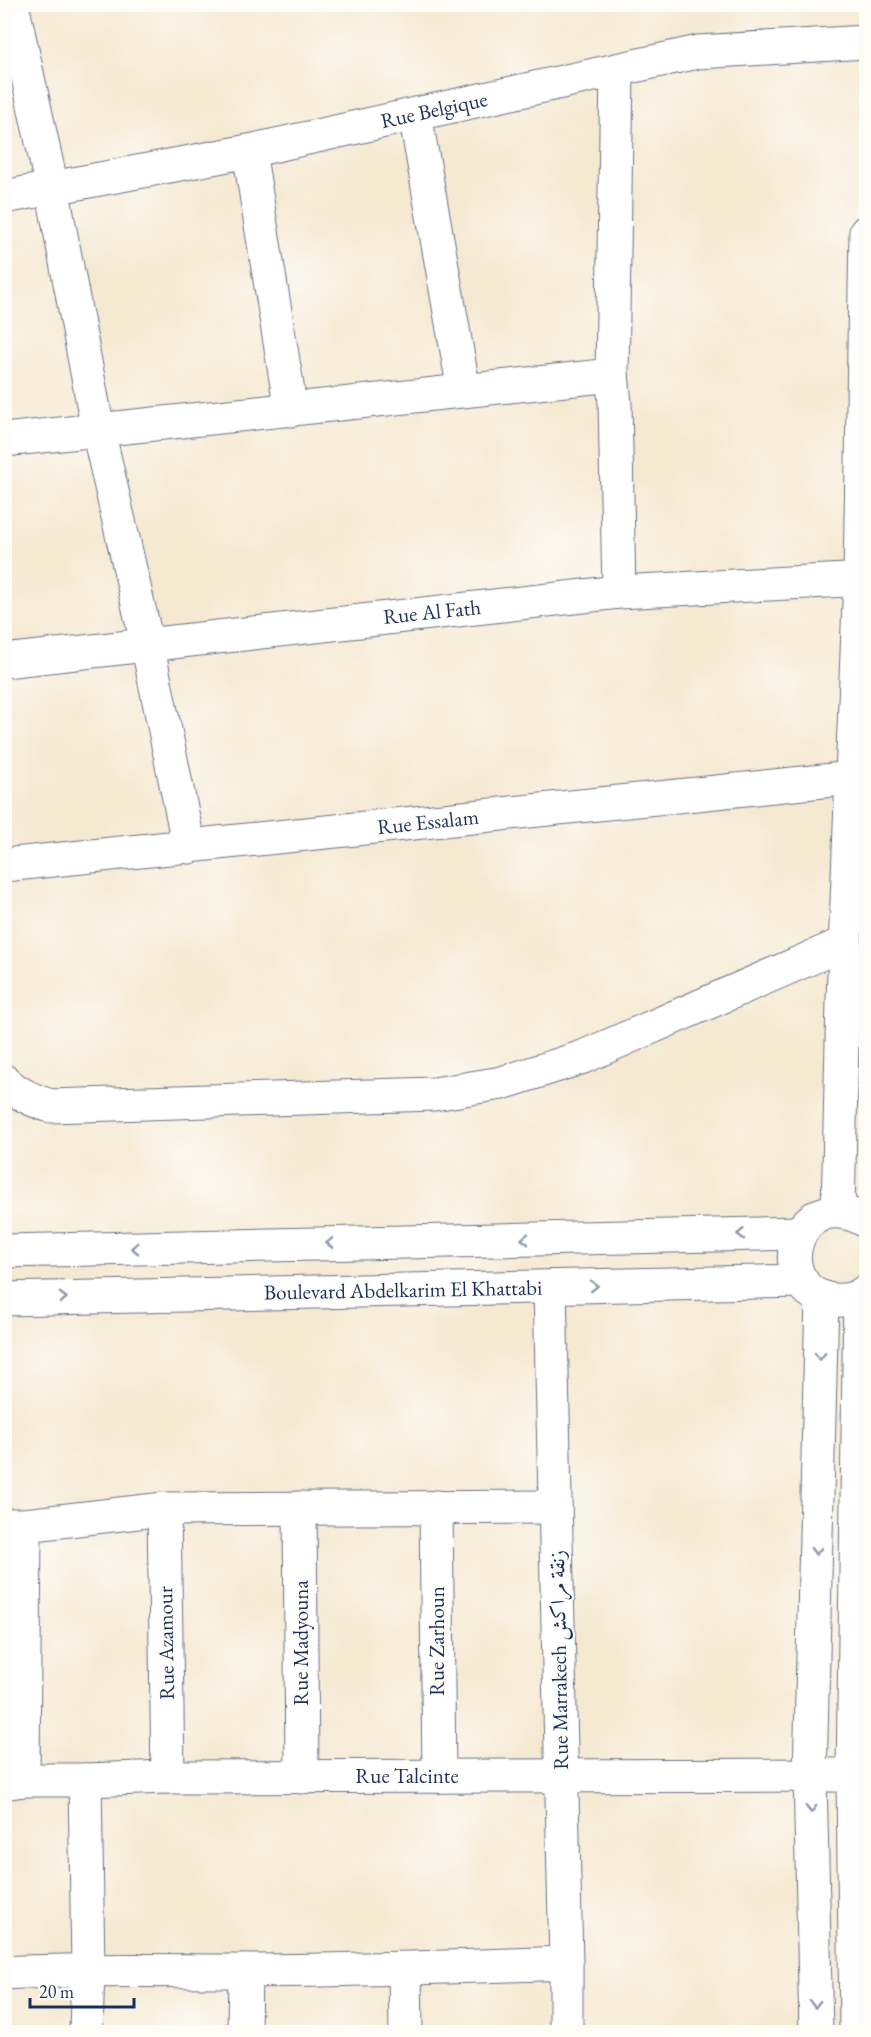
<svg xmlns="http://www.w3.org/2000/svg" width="871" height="2037" viewBox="0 0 871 2037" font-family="'EB Garamond',Amiri,serif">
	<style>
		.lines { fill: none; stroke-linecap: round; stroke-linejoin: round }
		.street-casing { stroke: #677087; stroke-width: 35 }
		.secondary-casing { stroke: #677087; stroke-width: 35 }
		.street { stroke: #fff; stroke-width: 33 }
		.secondary { stroke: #fff; stroke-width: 33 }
		.oneway { stroke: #8d97ae }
		.labels { text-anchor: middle; stroke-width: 4.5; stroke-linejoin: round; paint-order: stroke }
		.street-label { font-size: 21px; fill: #1b2f5e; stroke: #fdfcf7 }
	</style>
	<rect width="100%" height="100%" fill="#fdfcf7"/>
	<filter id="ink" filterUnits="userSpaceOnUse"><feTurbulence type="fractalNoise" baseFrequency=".0167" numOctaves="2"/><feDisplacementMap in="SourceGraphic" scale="12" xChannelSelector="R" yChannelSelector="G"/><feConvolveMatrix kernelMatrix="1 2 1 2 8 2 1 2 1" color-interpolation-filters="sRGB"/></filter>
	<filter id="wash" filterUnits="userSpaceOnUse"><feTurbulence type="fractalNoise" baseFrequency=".008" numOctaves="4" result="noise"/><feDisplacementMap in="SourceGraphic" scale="24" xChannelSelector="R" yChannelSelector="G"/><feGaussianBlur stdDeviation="1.35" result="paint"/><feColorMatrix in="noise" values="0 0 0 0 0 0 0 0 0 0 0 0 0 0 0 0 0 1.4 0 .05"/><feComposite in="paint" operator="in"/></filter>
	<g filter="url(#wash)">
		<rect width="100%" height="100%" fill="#f5e9d2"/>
	</g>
	<g filter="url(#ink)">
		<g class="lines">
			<defs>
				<g id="street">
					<polyline points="12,4 52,188 98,430 147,643 189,847"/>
					<polyline points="415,114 464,391"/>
					<polyline points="249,151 291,410"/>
					<polyline points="4,197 249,151 698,52 866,42"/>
					<polyline points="612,375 617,70"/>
					<polyline points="4,440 612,375 615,403 619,592"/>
					<polyline points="4,661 619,592 866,579"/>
					<polyline points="4,865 852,778 866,778"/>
					<path d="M 4,1081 C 18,1094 33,1101 51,1106 L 434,1094 L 502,1083 L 583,1057 L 845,943"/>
					<polyline points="838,1211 843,1000 860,579 866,232"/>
					<polyline points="550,1287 566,1963 566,2032"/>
					<polyline points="436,1507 439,1776"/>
					<polyline points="300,1508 302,1777"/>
					<polyline points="164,1509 168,1777"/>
					<polyline points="4,1525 25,1525 164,1509 555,1507"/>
					<polyline points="23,1780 25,1525"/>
					<polyline points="85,1780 88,1969 86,2032"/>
					<polyline points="4,1783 23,1780 85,1780 168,1777 866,1775"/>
					<polyline points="405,1969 406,2032"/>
					<path d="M 4,1973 C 85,1969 166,1971 247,1971 C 353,1970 460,1967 566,1963"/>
					<polyline points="244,2032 245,1971"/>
					<polyline points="816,2032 810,1776 822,1297"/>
					<polyline points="856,2032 853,1775 860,1296"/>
				</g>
				<g id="secondary">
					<path d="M 866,1221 C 796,1181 767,1284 827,1299 C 842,1302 855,1300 866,1291"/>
					<polyline points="4,1251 800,1233"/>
					<polyline points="4,1299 802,1281"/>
				</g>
			</defs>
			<use href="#street" class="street-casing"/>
			<use href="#secondary" class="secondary-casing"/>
			<use href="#street" class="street"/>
			<use href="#secondary" class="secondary"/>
		</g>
		<defs><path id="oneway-chevron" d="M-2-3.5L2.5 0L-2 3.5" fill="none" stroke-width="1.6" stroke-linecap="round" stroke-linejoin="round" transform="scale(1.5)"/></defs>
		<g class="oneway">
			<use href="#oneway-chevron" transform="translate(741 1234) rotate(179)"/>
			<use href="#oneway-chevron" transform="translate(525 1239) rotate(179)"/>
			<use href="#oneway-chevron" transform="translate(330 1243) rotate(179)"/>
			<use href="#oneway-chevron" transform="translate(135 1248) rotate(179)"/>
			<use href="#oneway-chevron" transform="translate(594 1286) rotate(-1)"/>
			<use href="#oneway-chevron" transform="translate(63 1298) rotate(-1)"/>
			<use href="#oneway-chevron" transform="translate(820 1356) rotate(91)"/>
			<use href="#oneway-chevron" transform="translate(816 1551) rotate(91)"/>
			<use href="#oneway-chevron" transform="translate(811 1809) rotate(89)"/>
			<use href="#oneway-chevron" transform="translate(815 2004) rotate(89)"/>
		</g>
	</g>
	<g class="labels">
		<g class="street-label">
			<text transform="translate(434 110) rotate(-12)" y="7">Rue Belgique</text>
			<text transform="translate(432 612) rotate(-6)" y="7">Rue Al Fath</text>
			<text transform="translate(428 822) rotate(-6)" y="7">Rue Essalam</text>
			<text transform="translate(403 1290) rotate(-1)" y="7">Boulevard Abdelkarim El Khattabi</text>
			<text transform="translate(437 1641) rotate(-90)" y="7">Rue Zarhoun</text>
			<text transform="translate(166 1643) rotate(-91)" y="7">Rue Azamour</text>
			<text transform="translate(301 1643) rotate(-90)" y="7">Rue Madyouna</text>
			<text transform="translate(559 1660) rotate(-91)" y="7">Rue Marrakech زنقة مراكش</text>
			<text x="407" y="1783">Rue Talcinte</text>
		</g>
	</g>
	<rect width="871" height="2037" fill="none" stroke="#fdfcf7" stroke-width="24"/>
	<path d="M30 1998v9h104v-9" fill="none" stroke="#1b2f5e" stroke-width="3"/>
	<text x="39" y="1998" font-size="18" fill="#1b2f5e" stroke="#fdfcf7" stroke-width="4.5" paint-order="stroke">20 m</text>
</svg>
